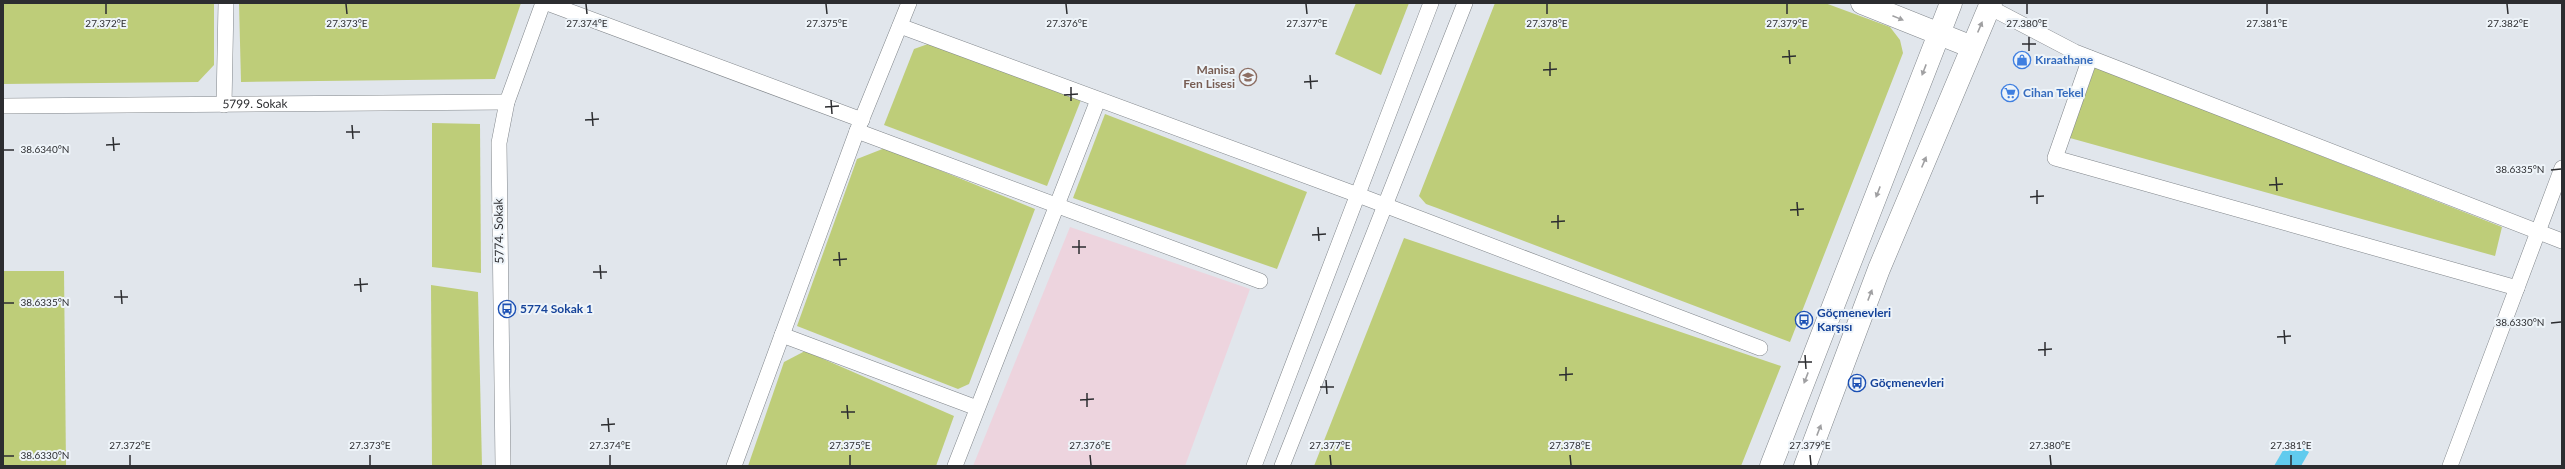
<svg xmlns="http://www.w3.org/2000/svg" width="2565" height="469" viewBox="0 0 2565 469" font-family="Lato,sans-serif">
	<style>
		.commercial { fill: #edd4de }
		.green { fill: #becd79 }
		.water { fill: #61cbee }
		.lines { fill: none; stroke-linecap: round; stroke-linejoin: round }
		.street-casing { stroke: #81868b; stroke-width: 16 }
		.secondary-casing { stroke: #81868b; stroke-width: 23 }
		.street { stroke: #fff; stroke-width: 15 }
		.secondary { stroke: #fff; stroke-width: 22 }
		.oneway { fill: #a0a0a2 }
		.ticks { fill: none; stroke: #2c2d30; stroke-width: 1.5 }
		.labels { text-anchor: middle; stroke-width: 4; stroke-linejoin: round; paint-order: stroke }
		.shop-label { font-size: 12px; font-weight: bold; fill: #366cbe; stroke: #eef4f9; text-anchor: start }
		.education-label { font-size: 12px; font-weight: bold; fill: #785e54; stroke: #eef4f9; text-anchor: end }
		.street-label { font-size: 12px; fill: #2c2d30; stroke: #eef4f9 }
		.transit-label { font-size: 12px; font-weight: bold; fill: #164399; stroke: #eef4f9; text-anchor: start }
		.ticks-label { font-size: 10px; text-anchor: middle; fill: #2c2d30; stroke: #eef4f9; stroke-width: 4; stroke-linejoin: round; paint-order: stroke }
	</style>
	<rect width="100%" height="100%" fill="#e1e6ec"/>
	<polygon class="commercial" points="1070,227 1250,289 1185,466 973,466"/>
	<g class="green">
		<polygon points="3,3 214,3 214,65 198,82 3,84"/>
		<polygon points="239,3 521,3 495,79 241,82"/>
		<polygon points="1356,3 1409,3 1381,75 1335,54"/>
		<polygon points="1495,3 1825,3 1890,27 1900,40 1903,53 1790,342 1437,208 1426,204 1419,196"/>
		<polygon points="928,44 1081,100 1047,186 884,125 914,49"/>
		<polygon points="2095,67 2502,227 2495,256 2070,138"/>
		<polygon points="1105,114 1307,192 1277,269 1073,198"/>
		<polygon points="432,123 480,124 481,273 432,267"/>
		<polygon points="885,148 1035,209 969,384 958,389 797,326 857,159"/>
		<polygon points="1404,238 1781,366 1741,466 1314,466"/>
		<polygon points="3,271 64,271 66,466 3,466"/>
		<polygon points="431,285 478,292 482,466 432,466"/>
		<polygon points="805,351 954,416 936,466 748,466 784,362"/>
	</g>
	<polygon class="water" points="2289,440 2309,452 2301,466 2274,466"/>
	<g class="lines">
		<defs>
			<g id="street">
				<polyline points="547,3 862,120"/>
				<polyline points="1989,7 2075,52 2562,241"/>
				<polyline points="900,26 1358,195 1760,348"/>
				<polyline points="2090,58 2055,158 2517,288"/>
				<polyline points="224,105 226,3"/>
				<path id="s1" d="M 3,106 L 507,102"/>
				<polyline points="857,131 1260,281"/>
				<polyline points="782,335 977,408"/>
				<polyline points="503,466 499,143 507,102 543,3"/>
				<polyline points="734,466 857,131 909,3"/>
				<polyline points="955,466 1098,100"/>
				<polyline points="1254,466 1431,3"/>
				<polyline points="1282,466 1465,3"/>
				<polyline points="2450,466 2562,168"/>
			</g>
			<g id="secondary">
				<polyline points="1862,3 1972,47"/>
				<polyline points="1771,466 1951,3"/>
				<polyline points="1805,466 1879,269 1991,3"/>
			</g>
		</defs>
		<use href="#street" class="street-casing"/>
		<use href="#secondary" class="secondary-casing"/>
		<use href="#street" class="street"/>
		<use href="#secondary" class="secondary"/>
	</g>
	<defs><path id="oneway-solid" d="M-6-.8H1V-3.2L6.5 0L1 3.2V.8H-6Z"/></defs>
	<g class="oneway">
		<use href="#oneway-solid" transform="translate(1898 18) rotate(22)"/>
		<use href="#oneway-solid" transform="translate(1980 27) rotate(-67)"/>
		<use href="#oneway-solid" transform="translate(1924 70) rotate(111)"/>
		<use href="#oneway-solid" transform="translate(1924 162) rotate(-67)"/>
		<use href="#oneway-solid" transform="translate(1878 192) rotate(111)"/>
		<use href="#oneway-solid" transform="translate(1870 295) rotate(-69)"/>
		<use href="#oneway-solid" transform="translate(1806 378) rotate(111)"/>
		<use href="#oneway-solid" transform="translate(1819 430) rotate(-69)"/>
	</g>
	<path class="ticks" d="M 106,4 L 106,14M 346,4 L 347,14M 586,4 L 587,14M 826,4 L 827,14M 1066,4 L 1067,14M 1306,4 L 1307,14M 1547,4 L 1547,14M 1787,4 L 1787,14M 2027,4 L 2027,14M 2267,4 L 2267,14M 2507,4 L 2508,14M 2029,37 L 2029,51M 2022,44 L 2036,44M 1789,50 L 1790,64M 1782,57 L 1796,56M 1550,62 L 1550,76M 1543,70 L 1557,69M 1310,75 L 1311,89M 1304,82 L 1318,81M 1071,87 L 1071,101M 1064,95 L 1078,94M 831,100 L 832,114M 825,107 L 839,106M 592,112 L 593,126M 585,120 L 599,119M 352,125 L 353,139M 346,132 L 360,132M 113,137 L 114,151M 106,145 L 120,144M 4,150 L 14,150M 2551,170 L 2561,169M 2276,177 L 2277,191M 2269,185 L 2283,184M 2037,190 L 2037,204M 2030,197 L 2044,196M 1797,202 L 1798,216M 1790,210 L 1804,209M 1558,215 L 1558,229M 1551,222 L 1565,221M 1318,227 L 1319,241M 1312,235 L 1326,234M 1079,240 L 1079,254M 1072,247 L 1086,247M 839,252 L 840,266M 833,260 L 847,259M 600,265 L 601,279M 593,272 L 607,272M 360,278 L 361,292M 354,285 L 368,284M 121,290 L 122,304M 114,297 L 128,297M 4,303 L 14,303M 2551,323 L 2561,322M 2284,330 L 2285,344M 2277,337 L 2291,336M 2045,342 L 2045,356M 2038,350 L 2052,349M 1805,355 L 1806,369M 1798,362 L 1812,362M 1566,367 L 1566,381M 1559,375 L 1573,374M 1326,380 L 1327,394M 1320,387 L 1334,387M 1087,393 L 1087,407M 1080,400 L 1094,399M 847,405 L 848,419M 841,412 L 855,412M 608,418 L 609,432M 601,425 L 615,424M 130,455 L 130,465M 370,455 L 370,465M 610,455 L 610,465M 850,455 L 850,465M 1090,455 L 1091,465M 1330,455 L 1331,465M 1570,455 L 1571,465M 1810,455 L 1811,465M 2050,455 L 2051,465M 2291,455 L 2291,465M 4,456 L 14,456"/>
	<defs>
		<symbol id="shop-ring" viewBox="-11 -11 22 22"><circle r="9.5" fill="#eef4f9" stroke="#3f7fe0" stroke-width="1.5"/><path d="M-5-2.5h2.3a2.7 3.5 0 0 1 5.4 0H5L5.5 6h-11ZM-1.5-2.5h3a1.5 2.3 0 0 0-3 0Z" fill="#3f7fe0"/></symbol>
		<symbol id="school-ring" viewBox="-11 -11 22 22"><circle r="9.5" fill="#eef4f9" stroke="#8d6e63" stroke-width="1.5"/><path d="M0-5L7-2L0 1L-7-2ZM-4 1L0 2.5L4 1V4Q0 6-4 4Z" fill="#8d6e63"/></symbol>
		<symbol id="supermarket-ring" viewBox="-11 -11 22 22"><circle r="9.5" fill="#eef4f9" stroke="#3f7fe0" stroke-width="1.5"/><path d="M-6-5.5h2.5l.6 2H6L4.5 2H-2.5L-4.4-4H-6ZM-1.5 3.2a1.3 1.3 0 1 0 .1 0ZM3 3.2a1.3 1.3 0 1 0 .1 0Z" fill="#3f7fe0"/></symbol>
		<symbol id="bus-ring" viewBox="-11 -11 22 22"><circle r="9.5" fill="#eef4f9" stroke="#1a4fb4" stroke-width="1.5"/><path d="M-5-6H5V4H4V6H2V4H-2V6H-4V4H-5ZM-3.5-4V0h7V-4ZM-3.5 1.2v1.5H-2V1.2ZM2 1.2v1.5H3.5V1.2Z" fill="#1a4fb4"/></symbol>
	</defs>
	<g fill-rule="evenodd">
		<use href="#shop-ring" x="2012" y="50" width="20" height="20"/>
		<use href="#school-ring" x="1238" y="67" width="20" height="20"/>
		<use href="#supermarket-ring" x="2000" y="83" width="20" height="20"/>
		<use href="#bus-ring" x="497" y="299" width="20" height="20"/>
		<use href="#bus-ring" x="1794" y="310" width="20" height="20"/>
		<use href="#bus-ring" x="1847" y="373" width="20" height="20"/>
	</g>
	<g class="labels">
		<g class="shop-label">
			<text x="2035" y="64">Kıraathane</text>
			<text x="2023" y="97">Cihan Tekel</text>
		</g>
		<g class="education-label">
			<text x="1235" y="74">Manisa<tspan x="1235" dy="14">Fen Lisesi</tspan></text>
		</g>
		<g class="street-label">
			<text dy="4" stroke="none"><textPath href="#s1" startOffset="252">5799. Sokak</textPath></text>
			<text transform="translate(499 231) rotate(-91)" y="4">5774. Sokak</text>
		</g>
		<g class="transit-label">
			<text x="520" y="313">5774 Sokak 1</text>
			<text x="1817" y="317">Göçmenevleri<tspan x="1817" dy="14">Karşısı</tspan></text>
			<text x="1870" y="387">Göçmenevleri</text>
		</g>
	</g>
	<g class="ticks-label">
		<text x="106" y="27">27.372°E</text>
		<text x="347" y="27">27.373°E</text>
		<text x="587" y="27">27.374°E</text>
		<text x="827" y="27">27.375°E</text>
		<text x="1067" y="27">27.376°E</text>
		<text x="1307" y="27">27.377°E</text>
		<text x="1547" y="27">27.378°E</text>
		<text x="1787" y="27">27.379°E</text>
		<text x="2027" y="27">27.380°E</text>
		<text x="2267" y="27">27.381°E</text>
		<text x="2508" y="27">27.382°E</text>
		<text x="45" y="153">38.6340°N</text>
		<text x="2520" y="173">38.6335°N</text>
		<text x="45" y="306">38.6335°N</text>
		<text x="2520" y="326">38.6330°N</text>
		<text x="130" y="449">27.372°E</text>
		<text x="370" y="449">27.373°E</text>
		<text x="610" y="449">27.374°E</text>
		<text x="850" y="449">27.375°E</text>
		<text x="1090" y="449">27.376°E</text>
		<text x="1330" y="449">27.377°E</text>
		<text x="1570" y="449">27.378°E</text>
		<text x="1810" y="449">27.379°E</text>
		<text x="2050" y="449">27.380°E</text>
		<text x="2291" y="449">27.381°E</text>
		<text x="45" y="459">38.6330°N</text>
	</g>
	<rect width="2565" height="469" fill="none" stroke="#2c2d30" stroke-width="8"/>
</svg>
